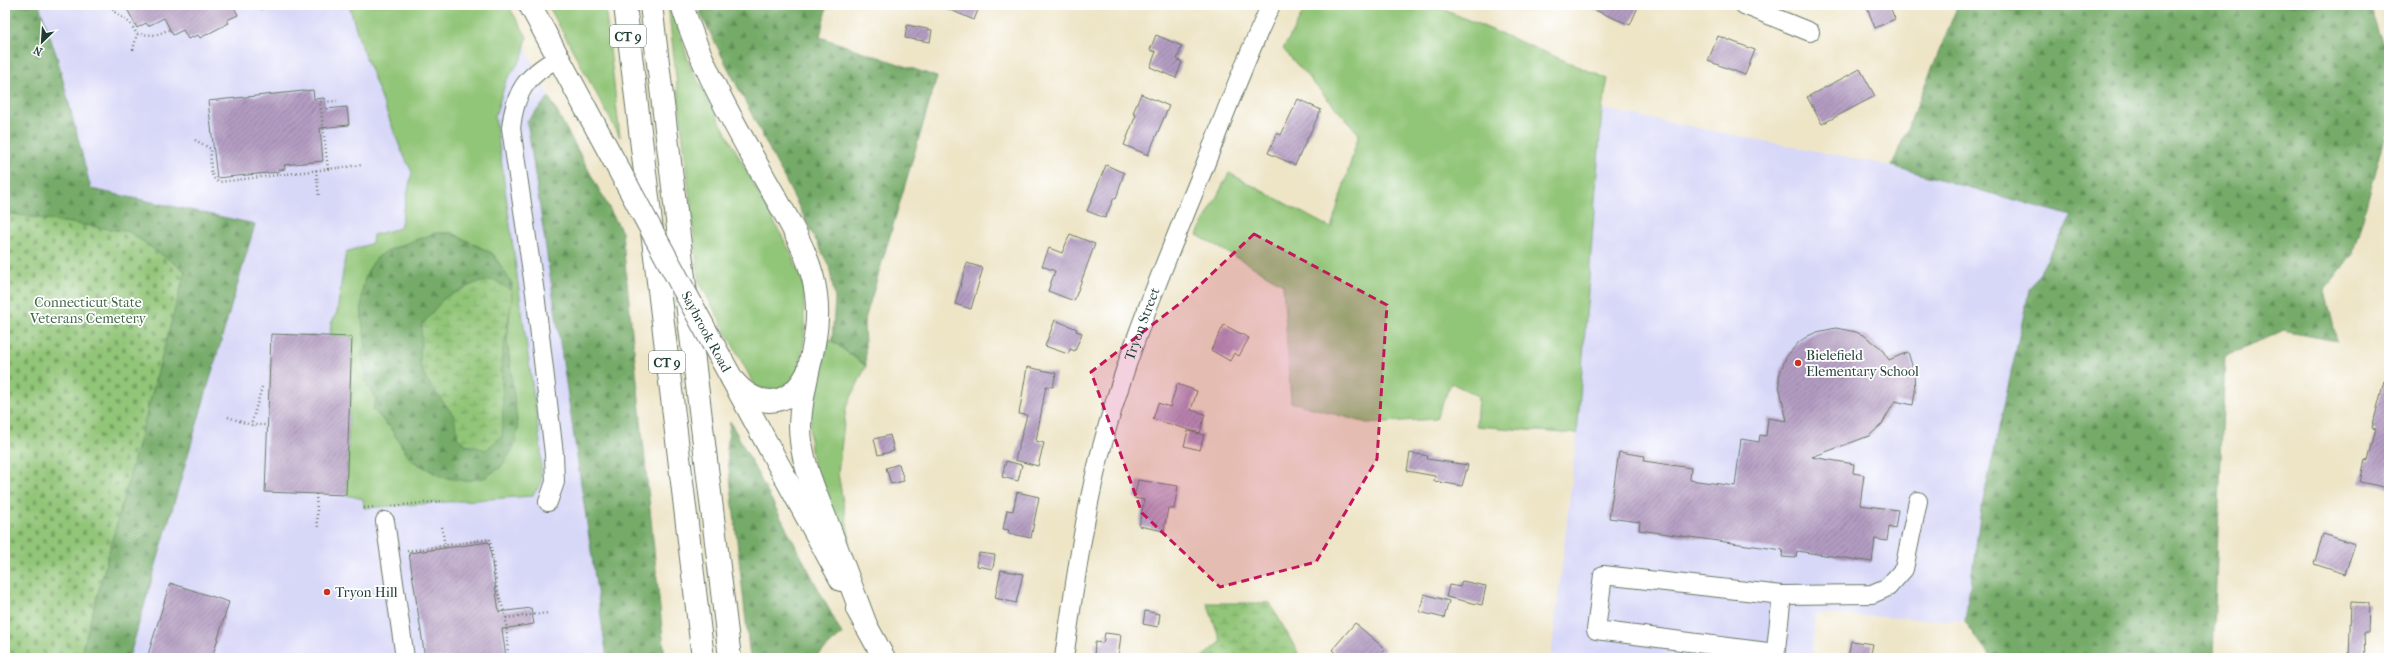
<svg xmlns="http://www.w3.org/2000/svg" width="2394" height="663" viewBox="0 0 2394 663" font-family="'IM FELL French Canon',serif">
	<style>
		.built { fill: #d7d7f8 }
		.green { fill: #91c577; stroke: #588156; fill-rule: evenodd }
		.forest { fill: url(#forest-firs); stroke: #4a744e }
		.wetland { fill: url(#wetland-marsh); stroke: #588156 }
		.cemetery { fill: url(#cemetery-stones); stroke: #588156 }
		.building { fill: url(#building-hatch) }
		.lines { fill: none; stroke-linecap: round; stroke-linejoin: round }
		.minor-casing { stroke: #677867; stroke-width: 20 }
		.major-casing { stroke: #677867; stroke-width: 24 }
		.highway-casing { stroke: #677867; stroke-width: 24 }
		.path { stroke: #677867; stroke-width: 2.5; stroke-dasharray: 1 3; stroke-linecap: butt }
		.minor { stroke: #fff; stroke-width: 18 }
		.major { stroke: #fff; stroke-width: 22 }
		.highway { stroke: #fff; stroke-width: 22 }
		.major-bridge-casing { stroke: #677867; stroke-width: 24; stroke-linecap: butt }
		.major-bridge { stroke: #fff; stroke-width: 22 }
		.marked { fill: #c2185b; fill-opacity: 0.2; stroke: #c2185b; stroke-width: 3; stroke-dasharray: 8 5; stroke-linejoin: round }
		.poi-dot { fill: #c8321e; stroke: #fff; stroke-width: 1.5 }
		.labels { text-anchor: middle; stroke-width: 3.5; stroke-linejoin: round; paint-order: stroke }
		.shield { fill: #fff; stroke: #627771; stroke-width: 1 }
		.shield-label { font-size: 13px; font-weight: bold; fill: #1f3d34 }
		.park-label { font-size: 14px; fill: #416648; stroke: #fff }
		.street-label { font-size: 14px; fill: #1f3d34; stroke: #fff }
		.poi-label { font-size: 14px; fill: #1f3d34; stroke: #fff; text-anchor: start }
	</style>
	<defs>
		<pattern id="forest-firs" width="22" height="20" patternUnits="userSpaceOnUse"><rect width="22" height="20" fill="#74aa68"/><path d="M5 1l3.5 6h-7zM16 11l3.5 6h-7z" fill="#5f8c56"/></pattern>
		<pattern id="wetland-marsh" width="20" height="14" patternUnits="userSpaceOnUse"><rect width="20" height="14" fill="#91c577"/><path d="M1 5h8M5 5V1M11 12h8M15 12V8" fill="none" stroke="#76a162"/></pattern>
		<pattern id="cemetery-stones" width="16" height="16" patternUnits="userSpaceOnUse"><rect width="16" height="16" fill="#91c577"/><path d="M2 7V4a2 2 0 0 1 4 0v3zM10 15v-3a2 2 0 0 1 4 0v3z" fill="#76a162"/></pattern>
		<pattern id="building-hatch" width="6" height="6" patternUnits="userSpaceOnUse"><rect width="6" height="6" fill="#b39bc1"/><path d="M-1 1l2-2M0 6l6-6M5 7l2-2" fill="none" stroke="#91809e"/></pattern>
	</defs>
	<rect width="100%" height="100%" fill="#fff"/>
	<filter id="ink" filterUnits="userSpaceOnUse"><feTurbulence type="fractalNoise" baseFrequency=".025" numOctaves="2"/><feDisplacementMap in="SourceGraphic" scale="8" xChannelSelector="R" yChannelSelector="G"/><feConvolveMatrix kernelMatrix="1 2 1 2 8 2 1 2 1" color-interpolation-filters="sRGB"/></filter>
	<filter id="wash" filterUnits="userSpaceOnUse"><feTurbulence type="fractalNoise" baseFrequency=".012" numOctaves="4" result="noise"/><feDisplacementMap in="SourceGraphic" scale="16" xChannelSelector="R" yChannelSelector="G"/><feGaussianBlur stdDeviation="0.9" result="paint"/><feColorMatrix in="noise" values="0 0 0 0 0 0 0 0 0 0 0 0 0 0 0 0 0 1.4 0 .05"/><feComposite in="paint" operator="in"/></filter>
	<g filter="url(#wash)">
		<rect width="100%" height="100%" fill="#eee5c7"/>
		<g class="built">
			<polygon points="39,5 349,5 359,39 505,5 549,97 527,121 607,658 129,658 255,224 91,189 57,57"/>
			<polygon points="1602,109 1892,166 2072,216 2029,292 1981,510 1965,621 1815,614 1812,658 1551,658 1577,434"/>
		</g>
		<g class="green">
			<path d="M 349,5 L 508,5 L 527,37 L 522,58 L 506,81 L 495,116 L 541,449 L 541,484 L 532,496 L 364,508 L 363,499 L 346,495 L 352,337 L 330,336 L 331,324 L 337,312 L 346,252 L 372,243 L 373,235 L 400,228 L 412,172 L 401,150 L 359,39 ZM 435,233 L 452,233 L 493,254 L 512,284 L 507,340 L 511,381 L 442,477 L 411,460 L 391,429 L 373,409 L 376,399 L 367,385 L 361,352 L 366,347 L 406,244 Z"/>
			<polygon points="548,5 605,5 620,137"/>
			<polygon points="668,5 671,5 690,66 791,253 804,286 804,342 799,367 791,381 776,390 758,388 751,379 699,281"/>
			<polygon points="1307,5 1433,5 1608,79 1602,109 1577,434 1476,426 1478,396 1451,383 1436,419 1367,423 1291,402 1283,284 1197,235 1229,173 1331,228 1359,134 1283,49"/>
			<path d="M 829,339 L 866,366 L 846,408 L 838,473 L 850,543 C 838,518 821,492 814,465 C 802,424 820,379 829,339 Z"/>
		</g>
		<g class="forest">
			<polygon points="5,5 39,5 57,57 91,189 255,224 129,658 77,658 81,655 185,271 129,232 5,213"/>
			<polygon points="699,5 827,5 820,37 937,77 864,323 866,366 832,340 835,299 829,266 702,17"/>
			<polygon points="1958,5 2372,5 2373,17 2389,59 2389,124 2353,253 2325,290 2337,341 2282,331 2225,356 2213,658 1991,658 1965,621 1981,510 2029,291 2072,216 1892,166"/>
			<polygon points="549,97 622,232 665,658 607,658 527,121"/>
			<path d="M 435,233 L 452,233 L 493,254 L 512,284 L 507,340 L 518,429 L 514,447 L 501,467 L 484,478 L 465,481 L 442,477 L 411,460 L 391,429 L 373,409 L 376,399 L 367,385 L 361,352 L 366,347 C 361,317 355,280 378,257 C 386,249 423,238 435,233 Z"/>
			<polygon points="730,421 842,634 815,658 750,658 727,450"/>
		</g>
		<g class="wetland">
			<polygon points="494,280 512,291 512,299 501,362 503,403 502,436 486,450 468,445 458,439 454,416 426,379 420,364 422,325 444,298 476,283"/>
			<polygon points="1207,603 1270,603 1301,658 1201,658 1221,642"/>
		</g>
		<polygon class="cemetery" points="5,213 129,232 185,271 81,655 77,658 5,658"/>
		<g id="blocks">
			<g class="building">
				<polygon points="125,5 233,5 238,15 227,20 229,23 200,38 198,35 188,39 183,30 173,35 164,18 148,26 146,23 137,28"/>
				<polygon points="939,5 980,5 974,20"/>
				<polygon points="1583,5 1639,5 1630,25"/>
				<polygon points="1866,5 1889,5 1895,19 1875,28"/>
				<polygon points="907,25 932,30 930,42 905,38"/>
				<polygon points="1156,35 1182,46 1177,59 1182,62 1176,78 1150,67 1156,52 1150,50"/>
				<polygon points="1718,36 1755,50 1745,75 1708,61"/>
				<polygon points="1860,69 1875,96 1822,124 1807,97"/>
				<polygon points="313,90 314,99 324,98 326,109 347,107 349,125 320,128 323,161 284,165 285,169 278,170 278,172 217,178 208,101"/>
				<polygon points="1141,94 1169,106 1148,155 1124,145 1136,115 1133,113"/>
				<polygon points="1298,99 1321,110 1295,165 1268,153 1277,133 1281,135"/>
				<polygon points="1106,165 1124,173 1116,199 1114,198 1105,218 1087,211"/>
				<polygon points="1070,234 1095,244 1074,301 1048,291 1055,271 1042,266 1049,248 1062,253"/>
				<polygon points="967,263 983,268 971,309 955,304"/>
				<polygon points="1055,320 1077,329 1076,331 1082,333 1075,351 1070,349 1068,354 1045,346"/>
				<polygon points="1224,325 1249,338 1239,356 1234,353 1230,361 1211,350"/>
				<polygon points="1836,328 1856,332 1865,336 1881,348 1889,360 1908,352 1914,372 1915,392 1913,405 1895,401 1882,424 1869,436 1812,457 1854,464 1853,473 1864,475 1860,505 1898,510 1895,529 1889,527 1887,541 1875,539 1872,562 1797,551 1796,558 1782,557 1783,550 1639,530 1640,522 1609,518 1619,452 1645,456 1644,461 1691,468 1690,480 1735,486 1741,439 1759,442 1760,435 1766,436 1768,418 1787,421 1779,385 1779,376 1786,357 1799,342 1808,336 1817,332"/>
				<polygon points="271,334 352,337 346,495 265,492"/>
				<polygon points="1027,367 1056,373 1053,387 1046,386 1036,441 1044,443 1038,466 1015,460 1027,415 1019,414"/>
				<polygon points="2384,381 2389,382 2389,488 2360,482 2365,460 2368,461 2376,429 2372,428"/>
				<polygon points="1177,384 1197,391 1191,410 1205,414 1200,433 1153,419 1158,403 1170,407"/>
				<polygon points="1188,431 1204,435 1200,450 1184,446"/>
				<polygon points="890,435 894,451 878,455 874,439"/>
				<polygon points="1410,453 1428,456 1427,459 1468,465 1462,486 1434,481 1435,476 1407,471"/>
				<polygon points="1006,461 1022,465 1018,481 1002,477"/>
				<polygon points="899,464 904,481 891,484 886,468"/>
				<polygon points="1138,480 1178,486 1174,509 1168,508 1164,531 1139,526 1144,500 1134,498"/>
				<polygon points="1017,492 1039,497 1031,538 1008,533 1009,530 1003,529 1007,510 1013,511"/>
				<polygon points="2323,534 2355,544 2345,574 2314,564"/>
				<polygon points="489,542 499,612 531,608 534,624 502,629 506,658 425,658 409,553"/>
				<polygon points="979,553 995,555 993,569 977,566"/>
				<polygon points="1001,570 1023,574 1016,603 995,598"/>
				<polygon points="1462,581 1486,586 1482,605 1446,597 1449,585 1460,587"/>
				<polygon points="170,583 229,602 212,658 147,658"/>
				<polygon points="1424,594 1449,601 1444,618 1420,612"/>
				<polygon points="2351,602 2369,603 2368,632 2364,632 2365,658 2349,658"/>
				<polygon points="1145,611 1160,614 1158,627 1143,624"/>
				<polygon points="1355,623 1385,649 1377,658 1342,658 1332,650"/>
				<polygon points="1105,633 1121,635 1118,658 1094,658 1095,642 1103,643"/>
				<polygon points="1851,641 1873,644 1870,658 1848,658"/>
			</g>
		</g>
	</g>
	<g filter="url(#ink)">
		<use href="#blocks" fill-opacity="0" stroke="#677867" stroke-width="1"/>
		<g class="lines">
			<defs>
				<g id="minor">
					<polyline points="1744,5 1810,32"/>
					<path d="M 548,502 L 555,482 L 554,454 L 535,293 L 511,128 C 515,91 526,76 558,58"/>
					<polyline points="385,521 405,658"/>
					<polyline points="1775,653 1596,630 1603,575 1782,595 1872,594 1888,587 1904,569 1918,501"/>
					<path id="s1" d="M 1064,658 C 1074,590 1083,521 1100,454 C 1126,352 1166,262 1205,165 C 1226,111 1246,57 1271,5"/>
					<polyline points="1775,658 1782,595"/>
				</g>
				<g id="major">
					<polyline points="530,5 586,109"/>
					<polyline points="732,379 841,580"/>
					<polyline points="857,609 884,658"/>
				</g>
				<g id="highway">
					<polyline points="625,5 703,658"/>
					<polyline points="651,5 730,658"/>
					<path d="M 682,5 C 701,67 734,123 765,179 C 783,211 804,243 813,278 C 827,335 801,373 800,426 C 800,460 815,491 827,522 C 840,557 853,591 866,625"/>
					<path d="M 732,379 C 756,409 788,409 807,374"/>
				</g>
			</defs>
			<use href="#minor" class="minor-casing"/>
			<use href="#major" class="major-casing"/>
			<use href="#highway" class="highway-casing"/>
			<g class="path">
				<polyline points="111,5 115,12 130,23 137,34 156,35 170,29"/>
				<polyline points="261,9 273,5"/>
				<polyline points="133,50 137,34"/>
				<path d="M 195,140 L 211,149 C 211,159 208,178 219,182 L 362,165"/>
				<polyline points="328,169 320,102 337,101"/>
				<polyline points="316,170 319,197"/>
				<polyline points="262,387 251,425 268,425"/>
				<polyline points="228,417 251,425"/>
				<polyline points="316,494 318,528"/>
				<polyline points="392,506 444,501"/>
				<polyline points="364,508 375,507"/>
				<polyline points="442,527 445,548"/>
				<polyline points="407,551 490,539 497,589 506,618 508,658"/>
				<polyline points="506,618 548,613"/>
			</g>
			<use href="#minor" class="minor"/>
			<use href="#major" class="major"/>
			<use href="#highway" class="highway"/>
			<defs>
				<g id="major-bridge">
					<path id="s2" d="M 586,109 L 732,379"/>
				</g>
			</defs>
			<use href="#major-bridge" class="major-bridge-casing"/>
			<use href="#major-bridge" class="major-bridge"/>
		</g>
	</g>
	<path class="marked" d="M 1254,234 L 1387,305 L 1377,459 L 1316,562 L 1220,587 L 1142,513 L 1091,372 L 1183,301 Z"/>
	<g class="poi-dot">
		<circle cx="1798" cy="363" r="4"/>
		<circle cx="327" cy="592" r="4"/>
	</g>
	<g class="labels">
		<g class="shield">
			<rect x="610" y="25" width="36" height="22" rx="3"/>
			<rect x="649" y="351" width="36" height="22" rx="3"/>
		</g>
		<g class="shield-label">
			<text x="628" y="41">CT 9</text>
			<text x="667" y="367">CT 9</text>
		</g>
		<g class="park-label">
			<text x="88" y="307">Connecticut State<tspan x="88" dy="16">Veterans Cemetery</tspan></text>
		</g>
		<g class="street-label">
			<text dy="5" stroke="none"><textPath href="#s1" startOffset="344">Tryon Street</textPath></text>
			<text dy="5" stroke="none"><textPath href="#s2" startOffset="253">Saybrook Road</textPath></text>
		</g>
		<g class="poi-label">
			<text x="1806" y="360">Bielefield<tspan x="1806" dy="16">Elementary School</tspan></text>
			<text x="335" y="597">Tryon Hill</text>
		</g>
	</g>
	<rect width="2394" height="663" fill="none" stroke="#fff" stroke-width="20"/>
	<g transform="translate(42 42) rotate(205)" stroke="#ffffff" stroke-width="3" paint-order="stroke">
	<path d="M0-3L7 15L0 10L-7 15Z" fill="#1f3d34"/>
	<text y="-6" font-size="11" font-weight="bold" text-anchor="middle" fill="#1f3d34">N</text>
	</g>
</svg>
